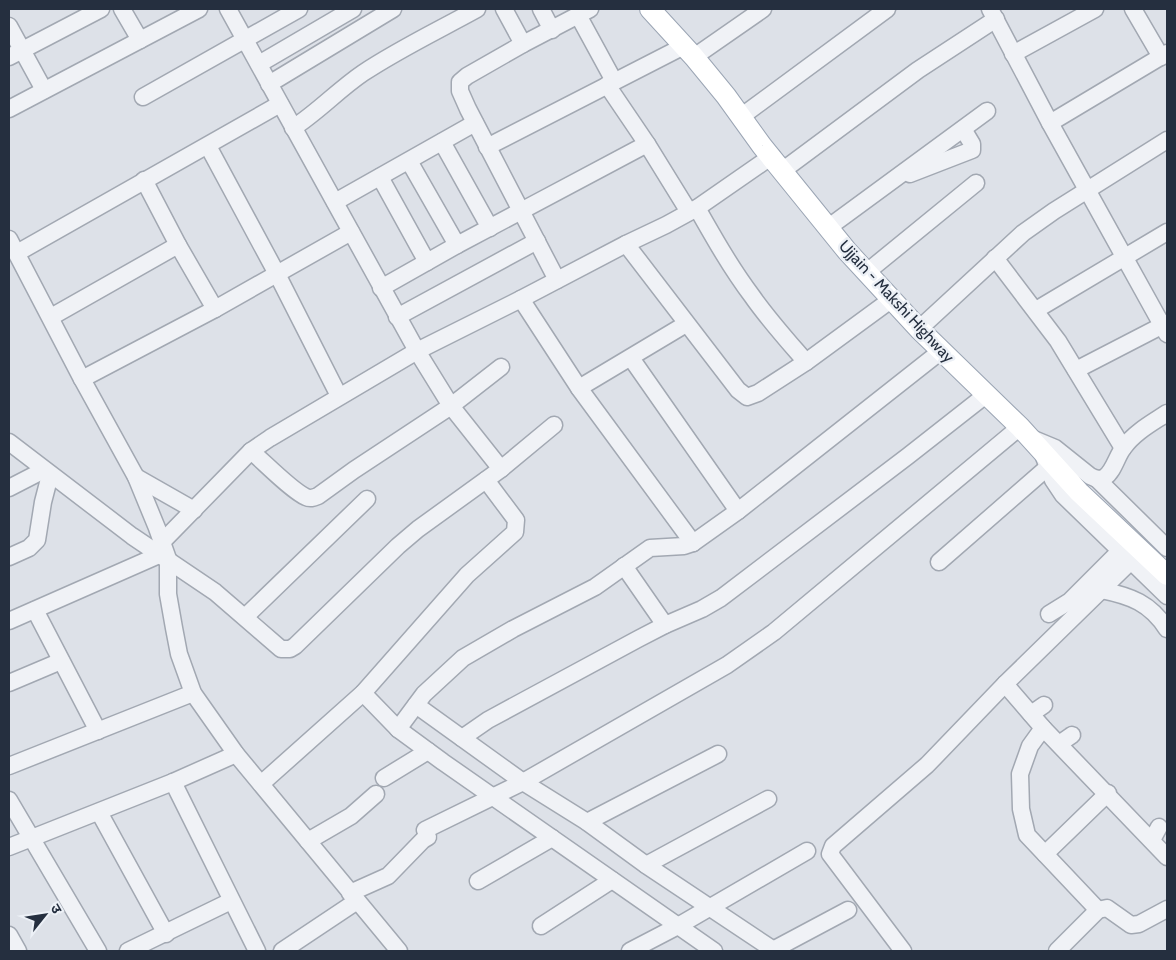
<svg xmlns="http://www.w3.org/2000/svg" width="1176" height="960" viewBox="0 0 1176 960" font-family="Cabin,'Noto Sans Devanagari',sans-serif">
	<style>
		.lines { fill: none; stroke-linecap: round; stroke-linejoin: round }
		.minor-casing { stroke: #a2a8b2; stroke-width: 19 }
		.major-casing { stroke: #9ba5b4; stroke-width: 22 }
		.minor { stroke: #f0f2f6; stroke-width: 16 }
		.major { stroke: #fff; stroke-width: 20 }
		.labels { text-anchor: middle; stroke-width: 5; stroke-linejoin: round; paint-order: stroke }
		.street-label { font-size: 16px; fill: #252f3f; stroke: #ecf0f6 }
	</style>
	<rect width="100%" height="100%" fill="#dde1e8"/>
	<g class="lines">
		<defs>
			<g id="minor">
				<polyline points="122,9 140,40"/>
				<polyline points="228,9 417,351 451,406 501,469"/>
				<polyline points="504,9 523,44"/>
				<polyline points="541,9 552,30"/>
				<polyline points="990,9 1050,123 1167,334"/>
				<polyline points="1133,9 1161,57"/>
				<polyline points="578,15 614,81"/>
				<polyline points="9,26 44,90"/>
				<polyline points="1013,54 1095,9"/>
				<polyline points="9,57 101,9"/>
				<polyline points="694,57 763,9"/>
				<polyline points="259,64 353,9"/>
				<polyline points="269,84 393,9"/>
				<polyline points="607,85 647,144 689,212"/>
				<polyline points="143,97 299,9"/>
				<polyline points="9,109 199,9"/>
				<polyline points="742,116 887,9"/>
				<polyline points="1050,123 1167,53"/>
				<path d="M 293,128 C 318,112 338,90 363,73 C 399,49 439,30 477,9"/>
				<polyline points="442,142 490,228"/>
				<polyline points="208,146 277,274 339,396"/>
				<polyline points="487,147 684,46"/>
				<polyline points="409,161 457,245"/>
				<polyline points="782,171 918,70 996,19"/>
				<polyline points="910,174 972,150 972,144 963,129"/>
				<polyline points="380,177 427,262"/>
				<polyline points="144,180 178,245 215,309"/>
				<polyline points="335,202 475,123"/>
				<path d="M 697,208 C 714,238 731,268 752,296 C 768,319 787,340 806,362"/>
				<polyline points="829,227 987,111"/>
				<polyline points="9,239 82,379 136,477 157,528 168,559 168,594 174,628 179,654 193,693 236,754 399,951"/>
				<polyline points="626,244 738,390 747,397 758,393 806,362 892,299"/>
				<polyline points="17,253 280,104"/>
				<polyline points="995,258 1058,341 1123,448"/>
				<polyline points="867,272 976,183"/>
				<polyline points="557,280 468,109 460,91 460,82 467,76 523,44 590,9"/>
				<polyline points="381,288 457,245 647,144"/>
				<polyline points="521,299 579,388 693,543"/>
				<polyline points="1036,310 1167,232"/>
				<polyline points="51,317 178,245"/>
				<polyline points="397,317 537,241"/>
				<polyline points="919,329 1023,233 1054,211 1167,140"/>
				<polyline points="631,358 738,511"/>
				<polyline points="1076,370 1167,323"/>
				<polyline points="82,379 215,309 351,232"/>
				<polyline points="579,388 686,324"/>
				<path d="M 1031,438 L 1055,448 L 1090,476 C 1096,479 1100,480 1105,477 C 1114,471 1117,455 1124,447 C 1135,432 1152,423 1167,413"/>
				<polyline points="9,442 132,536 215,592 281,649 290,649 295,646 398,546 418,529 501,469 554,425"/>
				<path d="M 251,451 C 264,462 292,491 306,497 C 310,499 313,498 318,496 L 354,470 L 451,406 L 501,367"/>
				<polyline points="1044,457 1053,480 1063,495 1167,596"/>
				<polyline points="136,477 194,510"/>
				<polyline points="1097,479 1167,548"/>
				<polyline points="9,488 44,470"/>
				<polyline points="163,541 251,451 270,438 417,351 521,299 626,244 666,225 697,208 772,156"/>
				<polyline points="9,557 29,548 37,540 43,502 50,475"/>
				<polyline points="939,562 1048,467"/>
				<polyline points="624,566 665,625"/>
				<path d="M 1101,590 C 1131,596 1150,603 1167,629"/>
				<polyline points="35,610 98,731"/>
				<polyline points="1049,614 1070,601 1120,551"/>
				<polyline points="245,617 367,499"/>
				<polyline points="9,621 159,555"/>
				<polyline points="9,683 61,661"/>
				<polyline points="1005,684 1043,728 1167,857"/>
				<polyline points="363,693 398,729 443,762 714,951"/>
				<polyline points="416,705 523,782 587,822 646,865 775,951"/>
				<polyline points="1031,714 1044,705"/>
				<polyline points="1043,728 1030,746 1020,774 1021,809 1027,835 1098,910"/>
				<polyline points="398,729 424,694 463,658 513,629 595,587 650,548 684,546 693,543 738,511 941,351"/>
				<polyline points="462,738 488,720 638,639 665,625 702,609 721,598 908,456 987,394"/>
				<polyline points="1059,744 1072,735"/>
				<polyline points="9,766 193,693"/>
				<polyline points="384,778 428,751"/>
				<polyline points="173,782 257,951"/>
				<polyline points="261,784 363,693 467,575 515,532 516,520 486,480"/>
				<polyline points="9,800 98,951"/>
				<polyline points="99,812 166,934"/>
				<polyline points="587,822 718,754"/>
				<polyline points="425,830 523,782 727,665 774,632 1020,427"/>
				<polyline points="1152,840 1159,827"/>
				<polyline points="308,841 351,816 376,794"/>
				<polyline points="9,847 173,782 236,754"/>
				<polyline points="1045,854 1108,793"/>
				<polyline points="646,865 768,799"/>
				<polyline points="478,881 552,838"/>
				<polyline points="350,893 388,876 423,840 428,837"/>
				<polyline points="541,926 612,880"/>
				<polyline points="9,935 18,951"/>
				<polyline points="128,951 231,901"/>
				<polyline points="282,951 357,901"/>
				<polyline points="630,951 678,926 807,851"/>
				<polyline points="771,951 848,910"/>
				<polyline points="903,951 830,854 833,846 927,765 1005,684 1131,561"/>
				<polyline points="1057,951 1098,910 1107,908 1131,925 1139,924 1167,909"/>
			</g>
			<polyline id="major" points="650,9 694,57 726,96 762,146 847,251 919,329 1020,427 1079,492 1167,575"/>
		</defs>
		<use href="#minor" class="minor-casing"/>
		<use href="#major" class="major-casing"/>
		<use href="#minor" class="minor"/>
		<use href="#major" class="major"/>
	</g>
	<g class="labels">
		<g class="street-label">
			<text transform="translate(897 301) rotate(47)" y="6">Ujjain - Makshi Highway</text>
		</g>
	</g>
	<rect width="1176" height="960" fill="none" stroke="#252f3f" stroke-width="20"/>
	<g transform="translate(45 915) rotate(60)" stroke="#ecf0f6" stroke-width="4" paint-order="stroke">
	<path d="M0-4L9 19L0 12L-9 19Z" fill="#252f3f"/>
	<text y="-8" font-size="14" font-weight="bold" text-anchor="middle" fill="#252f3f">उ</text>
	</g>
</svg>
